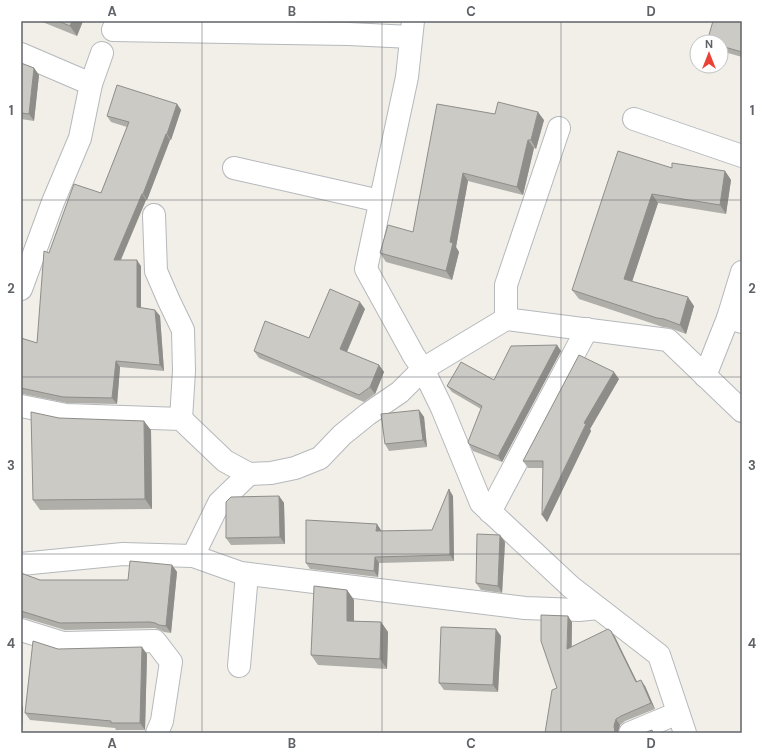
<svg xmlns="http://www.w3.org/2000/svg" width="763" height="754" viewBox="0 0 763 754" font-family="'DM Sans',sans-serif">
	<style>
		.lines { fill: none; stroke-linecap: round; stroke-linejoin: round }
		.minor-casing { stroke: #b5b8bc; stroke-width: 24 }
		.minor { stroke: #fff; stroke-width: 22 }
		.wall { fill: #afaea9 }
		.shaded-wall { fill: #8f8d8a }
		.building { fill: #cccac5; stroke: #8f8d8a }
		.grid { fill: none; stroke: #5f6368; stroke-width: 1; stroke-opacity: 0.55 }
		.neatline { fill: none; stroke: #5f6368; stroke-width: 1.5 }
		.grid-label { font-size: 13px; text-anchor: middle; font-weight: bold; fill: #5f6368 }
	</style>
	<rect width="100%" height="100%" fill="#f1efe8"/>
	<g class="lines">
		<defs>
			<g id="minor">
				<polyline points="117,21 113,30 349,34 411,37"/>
				<polyline points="413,21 407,77 366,269 414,356 423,369 442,408 481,503 571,587 659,655 685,733"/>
				<polyline points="21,54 91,84"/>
				<polyline points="634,119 742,156"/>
				<polyline points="234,168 380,201"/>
				<polyline points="154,215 156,271 169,301 183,330 184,371 181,419"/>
				<polyline points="742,272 728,318 742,322"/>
				<polyline points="21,289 53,202 80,138 91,84 102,53"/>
				<polyline points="506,319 506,285 559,128"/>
				<polyline points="705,376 728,318"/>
				<polyline points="21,406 66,415 181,419 225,461 249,474 271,473 295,468 320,458 342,435 368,414 400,392 423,369 506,319 668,340 742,411"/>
				<polyline points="490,512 587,329"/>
				<polyline points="193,556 219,503 249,474"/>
				<polyline points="21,564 123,554 193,556 241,573 525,608 579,610 598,608"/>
				<polyline points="21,630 63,643 155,641 171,662 162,721 157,733"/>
				<polyline points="239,666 247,574"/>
				<polyline points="630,733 678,713"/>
			</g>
		</defs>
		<use href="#minor" class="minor-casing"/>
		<use href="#minor" class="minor"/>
	</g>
	<g class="wall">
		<polygon points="40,21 83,21 77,36"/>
		<polygon points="742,21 742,57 721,51 721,42"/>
		<polygon points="21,63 34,68 39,75 34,121 21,119"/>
		<polygon points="177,104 181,110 171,140 170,140 147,200 146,200 121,260 141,266 141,308 155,310 160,316 164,371 120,367 117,404 67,403 23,394 21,394 21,338 37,343 49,253 101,193 127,127 111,122 107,116"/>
		<polygon points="495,114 544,120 536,149 534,148 523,195 468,181 456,247 459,252 452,280 386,262 380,253 413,232"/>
		<polygon points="672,168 725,171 731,180 726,214 658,203 632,281 694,306 686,334 670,328 663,327 579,299 572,290"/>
		<polygon points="365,309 347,352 379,365 384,372 375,394 364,402 259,358 254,351 309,338"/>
		<polygon points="557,345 561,351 502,462 473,451 469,444 481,409 452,392 447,386 494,380"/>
		<polygon points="619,379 590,429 591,431 547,522 542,515 543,468 528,468 523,461"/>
		<polygon points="419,410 424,417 427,447 389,451 385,444"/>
		<polygon points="59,418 151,430 152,509 40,510 33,500"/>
		<polygon points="279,496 284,503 285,544 231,545 226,538"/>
		<polygon points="453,496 454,561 379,563 378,577 310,569 306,563 381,530 381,531 432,530"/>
		<polygon points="505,542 502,593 481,590 476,583"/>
		<polygon points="172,565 177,572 171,633 164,632 160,630 155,628 65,630 25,618 21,618 21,573 40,580 128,580"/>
		<polygon points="347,590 354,600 354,621 381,622 388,632 387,669 318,665 311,655"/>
		<polygon points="572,622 572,647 611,631 615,637 637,682 645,686 655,709 625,721 620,725 618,732 557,688"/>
		<polygon points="501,636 498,692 444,690 439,683"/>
		<polygon points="58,649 147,654 145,730 116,730 115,728 30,720 25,713"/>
	</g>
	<g class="shaded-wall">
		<polygon points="72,21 83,21 77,36 70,26"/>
		<polygon points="34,68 39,75 34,121 29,114"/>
		<polygon points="177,104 181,110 171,140 167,134"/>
		<polygon points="538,112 544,120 536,149 531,140"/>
		<polygon points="166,134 170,140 147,200 143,194"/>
		<polygon points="528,140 534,148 523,195 517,187"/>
		<polygon points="725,171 731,180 726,214 720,205"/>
		<polygon points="463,173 468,181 456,247 459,252 452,280 446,271 450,242"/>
		<polygon points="142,194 146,200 118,266 114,260"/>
		<polygon points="652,194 658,203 630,288 624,279"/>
		<polygon points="137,260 141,266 141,313 137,307"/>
		<polygon points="688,297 694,306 686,334 680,325"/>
		<polygon points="360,302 365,309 345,356 340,349"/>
		<polygon points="155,310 160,316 164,371 160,365"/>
		<polygon points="557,345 561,351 502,462 498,456"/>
		<polygon points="116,361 120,367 117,404 112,398"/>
		<polygon points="379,365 384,372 375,394 370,387"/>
		<polygon points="614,372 619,379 590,429 591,431 547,522 542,515 584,423"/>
		<polygon points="419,410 424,417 427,447 423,440"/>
		<polygon points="144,421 151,430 152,509 145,499"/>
		<polygon points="449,489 453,496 454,561 450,555"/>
		<polygon points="279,496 284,503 285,544 280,537"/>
		<polygon points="377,524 381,530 380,537 376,531"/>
		<polygon points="500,535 505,542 502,593 498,586"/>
		<polygon points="375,557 379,563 378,577 374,571"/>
		<polygon points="172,565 177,572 171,633 166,626"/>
		<polygon points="347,590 354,600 354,631 347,621"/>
		<polygon points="568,616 572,622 571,655 567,649"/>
		<polygon points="381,622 388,632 387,669 380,659"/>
		<polygon points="496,629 501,636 498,692 493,685"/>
		<polygon points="611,631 615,637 640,688 636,682"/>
		<polygon points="142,647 147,654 145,730 140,723"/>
		<polygon points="641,680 645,686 655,709 651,703"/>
		<polygon points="21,704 23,707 22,733 21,733"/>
		<polygon points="616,719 620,725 618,732 618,733 615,733 615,732 614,726"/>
	</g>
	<g class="building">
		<polygon points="58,21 72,21 70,26"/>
		<polygon points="713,21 742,21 742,52 721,46 721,42 707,42"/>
		<polygon points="21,63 34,68 29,114 21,113"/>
		<polygon points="117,85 177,104 167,134 166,134 143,194 142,194 114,260 137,260 137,307 155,310 160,365 116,361 112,398 63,397 21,388 21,338 37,343 44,251 49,253 74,184 101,193 129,122 107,116"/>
		<polygon points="498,102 538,112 531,140 528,140 517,187 463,173 450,242 453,243 446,271 380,253 388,225 413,232 437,104 495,114"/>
		<polygon points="618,151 672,168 672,163 725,171 720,205 652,194 624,279 688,297 680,325 664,319 657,318 572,290"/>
		<polygon points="330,289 360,302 340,349 379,365 370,387 359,395 254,351 265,321 309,338"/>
		<polygon points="557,345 498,456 469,444 468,442 482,406 447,386 461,362 494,380 511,346"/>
		<polygon points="579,355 614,372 584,423 586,424 542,515 543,461 523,461"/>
		<polygon points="419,410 423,440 385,444 381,414"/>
		<polygon points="31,412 59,418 144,421 145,499 33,500"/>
		<polygon points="449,489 450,555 375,557 374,571 306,563 306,520 377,524 376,531 432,530"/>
		<polygon points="279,496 280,537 226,538 226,502 231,497"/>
		<polygon points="477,534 500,535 498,586 476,583"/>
		<polygon points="130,561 172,565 166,626 159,625 155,623 150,622 60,623 21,611 21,573 40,580 128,580"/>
		<polygon points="314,586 347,590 347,621 381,622 380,659 311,655"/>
		<polygon points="541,615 568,616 567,649 608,629 611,631 636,682 641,680 651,703 621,716 616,719 614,726 615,733 545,733 552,690 557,688 541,641"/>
		<polygon points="441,627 496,629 493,685 439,683"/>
		<polygon points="33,641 58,649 142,647 140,723 111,723 111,721 25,713"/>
		<polygon points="652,730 653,733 644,733"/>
	</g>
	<path class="grid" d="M 202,21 L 202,733M 382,21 L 382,733M 561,21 L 561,733M 21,200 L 742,200M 21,377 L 742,377M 21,554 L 742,554"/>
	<rect width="763" height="754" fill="none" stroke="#ffffff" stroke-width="44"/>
	<g transform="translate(709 54)"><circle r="19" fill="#ffffff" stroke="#bfc1c3"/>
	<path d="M0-3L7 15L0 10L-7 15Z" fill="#ea4335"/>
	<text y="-6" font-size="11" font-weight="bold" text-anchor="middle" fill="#5f6368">N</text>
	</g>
	<rect x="22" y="22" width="719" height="710" class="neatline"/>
	<g class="grid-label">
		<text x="112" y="16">A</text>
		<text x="292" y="16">B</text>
		<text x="471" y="16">C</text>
		<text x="651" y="16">D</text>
		<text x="11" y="115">1</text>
		<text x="752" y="115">1</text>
		<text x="11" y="293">2</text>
		<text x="752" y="293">2</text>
		<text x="11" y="470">3</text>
		<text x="752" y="470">3</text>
		<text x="11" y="648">4</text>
		<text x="752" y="648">4</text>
		<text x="112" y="748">A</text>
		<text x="292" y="748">B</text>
		<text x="471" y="748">C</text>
		<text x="651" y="748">D</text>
	</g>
</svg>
